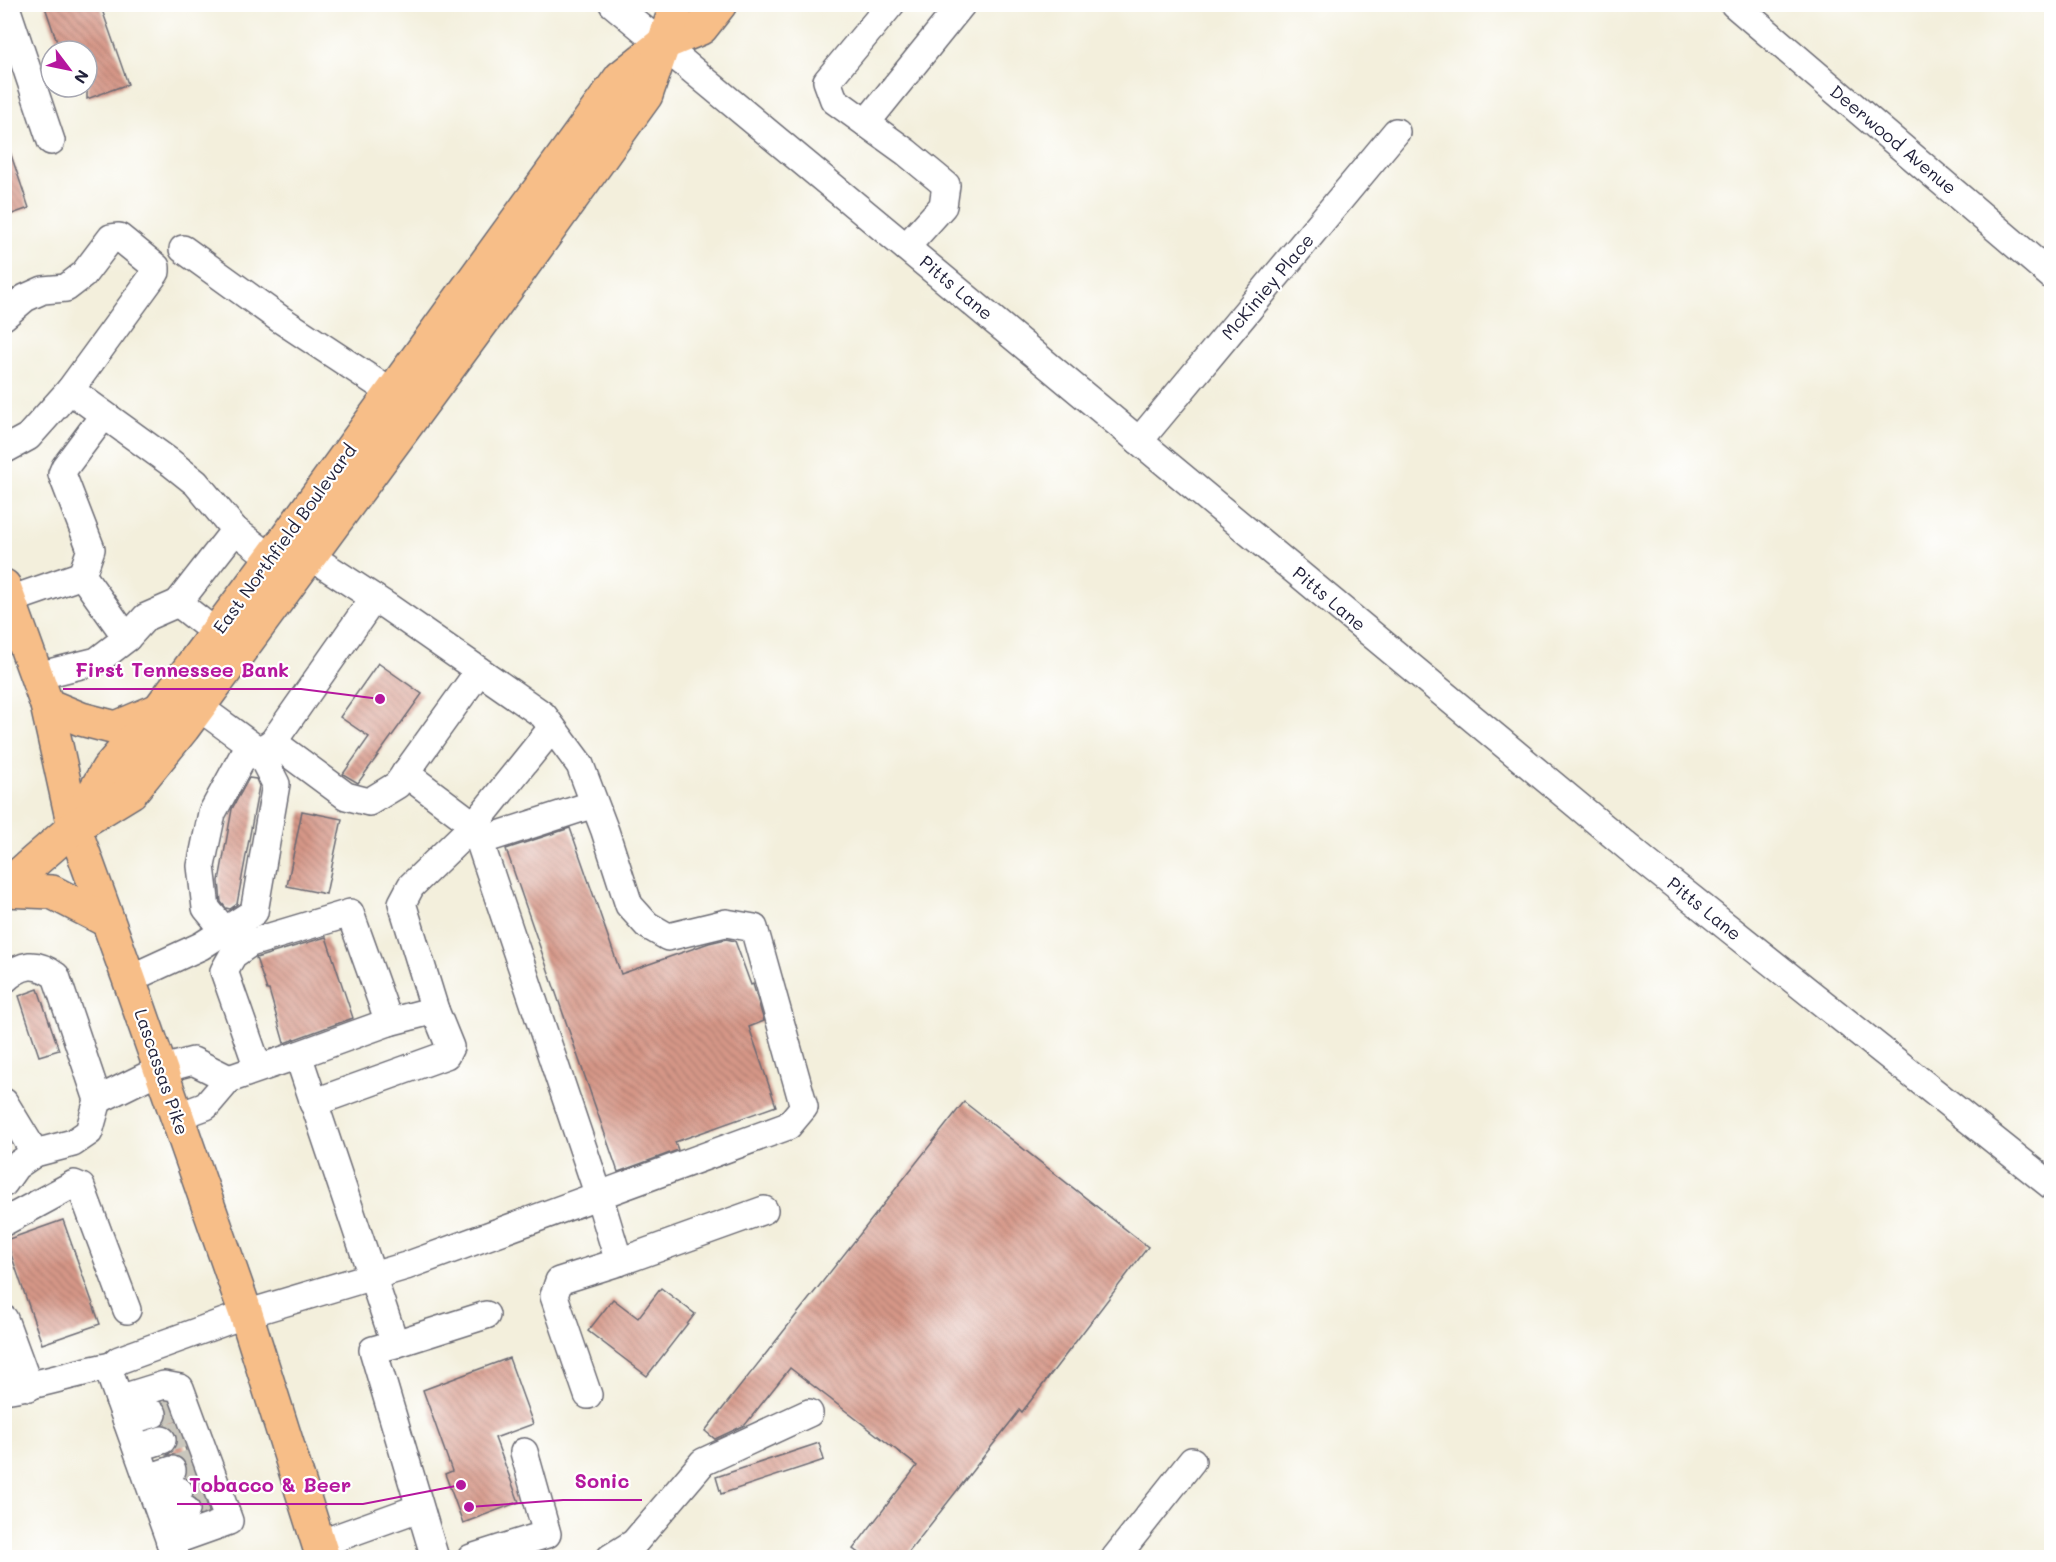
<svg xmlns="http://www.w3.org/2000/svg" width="2056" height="1562" viewBox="0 0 2056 1562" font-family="Mali,sans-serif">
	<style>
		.building { fill: url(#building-back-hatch) }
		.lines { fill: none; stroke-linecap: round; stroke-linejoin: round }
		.minor-tunnel { stroke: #c9c6bc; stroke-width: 27; stroke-dasharray: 27 14; stroke-linecap: butt }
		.minor-casing { stroke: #6b6a73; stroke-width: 30 }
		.major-casing { stroke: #6b6a73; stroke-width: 36 }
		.minor { stroke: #fff; stroke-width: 27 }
		.major { stroke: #f7be88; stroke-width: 33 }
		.labels { text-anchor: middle; stroke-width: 4.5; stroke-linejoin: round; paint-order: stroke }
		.street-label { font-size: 18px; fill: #22223b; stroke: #fff }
		.leader { fill: none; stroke: #b5179e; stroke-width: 2 }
		.callout-dot { fill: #b5179e; stroke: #fff; stroke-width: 2 }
		.callout-label { font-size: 20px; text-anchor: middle; font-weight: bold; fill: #b5179e; stroke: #fff; stroke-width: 4.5; stroke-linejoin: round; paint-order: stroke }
	</style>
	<defs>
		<pattern id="building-back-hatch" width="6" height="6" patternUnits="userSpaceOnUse" patternTransform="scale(1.5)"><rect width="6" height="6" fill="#d69787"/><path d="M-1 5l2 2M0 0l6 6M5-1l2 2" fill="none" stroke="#ad7b70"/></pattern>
	</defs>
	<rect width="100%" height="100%" fill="#fff"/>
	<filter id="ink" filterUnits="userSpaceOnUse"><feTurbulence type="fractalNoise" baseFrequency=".0167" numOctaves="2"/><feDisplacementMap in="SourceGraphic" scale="12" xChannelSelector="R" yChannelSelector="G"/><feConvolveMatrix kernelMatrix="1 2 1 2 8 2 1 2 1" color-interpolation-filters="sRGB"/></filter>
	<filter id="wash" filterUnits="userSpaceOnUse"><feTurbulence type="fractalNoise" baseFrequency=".008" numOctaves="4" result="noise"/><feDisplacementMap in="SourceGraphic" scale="24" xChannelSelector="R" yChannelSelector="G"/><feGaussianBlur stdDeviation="1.35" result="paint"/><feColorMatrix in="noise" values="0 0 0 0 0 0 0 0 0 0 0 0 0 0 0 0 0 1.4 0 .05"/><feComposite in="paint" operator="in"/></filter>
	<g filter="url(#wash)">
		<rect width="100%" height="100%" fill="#f3efdc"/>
		<g id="blocks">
			<g class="building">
				<polygon points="44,4 100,4 128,84 87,99 87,51 60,51"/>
				<polygon points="7,143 29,208 4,217 4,144"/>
				<polygon points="378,663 422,694 358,783 343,774 369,737 340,717"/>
				<polygon points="249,778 256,779 259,786 237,904 230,909 226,908 221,902 219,881 232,809"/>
				<polygon points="302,811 342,819 326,894 287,886"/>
				<polygon points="570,828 621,974 709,943 726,939 735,941 751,985 753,984 764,1021 749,1027 776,1106 675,1142 678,1150 618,1172 506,849"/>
				<polygon points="326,937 353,1018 284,1043 269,990 267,990 256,958"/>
				<polygon points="38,989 59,1050 39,1056 19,996"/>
				<polygon points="964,1102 1148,1247 1022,1412 1020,1410 905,1557 864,1557 853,1549 917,1466 790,1368 745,1425 715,1439 705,1431"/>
				<polygon points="63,1220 100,1324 42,1344 6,1240"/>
				<polygon points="661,1288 695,1314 647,1376 588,1331 613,1299 638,1318"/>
				<polygon points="509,1358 533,1424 495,1438 519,1502 463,1523 445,1474 452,1471 423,1390"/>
				<polygon points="165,1401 168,1402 209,1512 201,1514 201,1504 193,1497 194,1485 186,1477 187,1466 183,1459 176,1455 167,1455 174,1450 177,1443 177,1436 173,1429 165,1425 168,1417 168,1409 163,1402"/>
				<polygon points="819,1443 824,1460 721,1494 716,1477"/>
			</g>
		</g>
	</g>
	<g filter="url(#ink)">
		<use href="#blocks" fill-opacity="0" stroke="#6b6a73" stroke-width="1.5"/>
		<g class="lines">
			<g class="minor-tunnel">
				<polyline points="153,1414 173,1408"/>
				<polyline points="162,1440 182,1434"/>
				<polyline points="172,1470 192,1463"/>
				<polyline points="179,1491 199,1484"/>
				<polyline points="186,1510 206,1504"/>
			</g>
			<defs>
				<g id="minor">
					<polyline points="5,4 51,141"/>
					<polyline points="613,4 1647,863 2052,1186"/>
					<polyline points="891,4 827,81 834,100 906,152 946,185 943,206 906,247"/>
					<polyline points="1734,4 2052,276"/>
					<polyline points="866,123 962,4"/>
					<polyline points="183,249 280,319 392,393"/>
					<polyline points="4,316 25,298 43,290 66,288 83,275 111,238 119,237 156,267 156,272 70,390 28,437 4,450"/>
					<polyline points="70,390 171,463 196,483 235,530 271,558"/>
					<polyline points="104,415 65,467 62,474 91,549 82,575 127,638"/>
					<polyline points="1139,441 1396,132"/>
					<polyline points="10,600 82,575"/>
					<polyline points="216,633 178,603 235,530"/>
					<polyline points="37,676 97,661 127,638 146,617 178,603"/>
					<polyline points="273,742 346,796 369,802 397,785 479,671"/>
					<polyline points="405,773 474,825 599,1196 619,1262 559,1281 554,1296 588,1395"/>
					<polyline points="480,841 594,804"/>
					<polyline points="225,931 206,908 201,866 212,813 242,758 259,751 273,742 374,598"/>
					<polyline points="129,979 201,946 254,912 276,784 259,751 199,707"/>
					<path d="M 4,980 C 22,963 36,961 56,976 L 98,1100 L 89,1132 L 73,1143 L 35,1153 L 16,1166 L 4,1183"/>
					<polyline points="298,1055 389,1022 435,1010 402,903 411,886 474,825 552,728"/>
					<polyline points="258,1068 224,971 233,955 250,943 350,913 389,1022"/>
					<polyline points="98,1100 159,1070 193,1061 229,1079"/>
					<polyline points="4,1102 35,1153"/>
					<polyline points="313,1103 446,1055 450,1047 435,1010"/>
					<polyline points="176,1117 206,1106 229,1079 298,1055 395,1344 373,1350 435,1558"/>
					<polyline points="4,1222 74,1184 81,1187 127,1310"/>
					<polyline points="619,1262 764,1210"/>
					<polyline points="4,1319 29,1387"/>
					<polyline points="395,1344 486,1315"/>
					<path d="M 4,1390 C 41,1385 76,1372 112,1366"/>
					<polyline points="119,1399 164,1385 180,1388 229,1521 170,1542"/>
					<polyline points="127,1421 153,1414"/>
					<polyline points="137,1448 162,1440"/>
					<polyline points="148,1478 172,1470"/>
					<polyline points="156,1499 179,1491"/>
					<polyline points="162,1518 186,1510"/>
					<polyline points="319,1544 419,1508"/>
					<polyline points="176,1558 110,1374 112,1366 119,1360 246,1314 406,1266 788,1126 804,1107 754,928 726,923 668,937 647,925 629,905 605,831 580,765 543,715 388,607 293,545"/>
					<polyline points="471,1558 547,1534 524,1452"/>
					<polyline points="610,1558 634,1543 703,1462 809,1413"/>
					<polyline points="1115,1558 1192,1461"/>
				</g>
				<g id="major">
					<polyline points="4,586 47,705 74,827 129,979 246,1314 323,1558"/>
					<polyline points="47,705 81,719 116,728 156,711"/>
					<polyline points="76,823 108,769 158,711 285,540 621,77 662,44 701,28 720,4"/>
					<polyline points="4,888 74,827 131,792 183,728 494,306 646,95 677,4"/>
					<polyline points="4,890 52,892 106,920"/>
				</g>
			</defs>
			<use href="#minor" class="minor-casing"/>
			<use href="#major" class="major-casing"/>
			<use href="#minor" class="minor"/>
			<use href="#major" class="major"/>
		</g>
	</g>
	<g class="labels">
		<g class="street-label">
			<text transform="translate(1893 140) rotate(40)" y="6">Deerwood Avenue</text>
			<text transform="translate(1268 287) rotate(-50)" y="6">McKiniey Place</text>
			<text transform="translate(956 288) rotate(40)" y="6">Pitts Lane</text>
			<text transform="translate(285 539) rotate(-54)" y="6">East Northfield Boulevard</text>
			<text transform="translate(1329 599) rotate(40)" y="6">Pitts Lane</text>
			<text transform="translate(1704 909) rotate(39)" y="6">Pitts Lane</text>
			<text transform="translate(161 1072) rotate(71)" y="6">Lascassas Pike</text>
		</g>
	</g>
	<path class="leader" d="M380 699L301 689H63M469 1507L563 1500H642M461 1485L363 1504H177"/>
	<g class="callout-dot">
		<circle cx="380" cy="699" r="6"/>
		<circle cx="469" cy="1507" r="6"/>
		<circle cx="461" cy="1485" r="6"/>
	</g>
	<g class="callout-label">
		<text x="182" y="677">First Tennessee Bank</text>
		<text x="602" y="1488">Sonic</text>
		<text x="270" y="1492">Tobacco &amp; Beer</text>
	</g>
	<rect width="2056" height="1562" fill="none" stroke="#fff" stroke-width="24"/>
	<g transform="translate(69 69) rotate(122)"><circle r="28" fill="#ffffff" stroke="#a7a7b1" stroke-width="1.5"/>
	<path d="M0-4.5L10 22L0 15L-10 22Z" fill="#b5179e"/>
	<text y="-9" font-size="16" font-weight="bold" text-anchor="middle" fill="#22223b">N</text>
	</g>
</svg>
